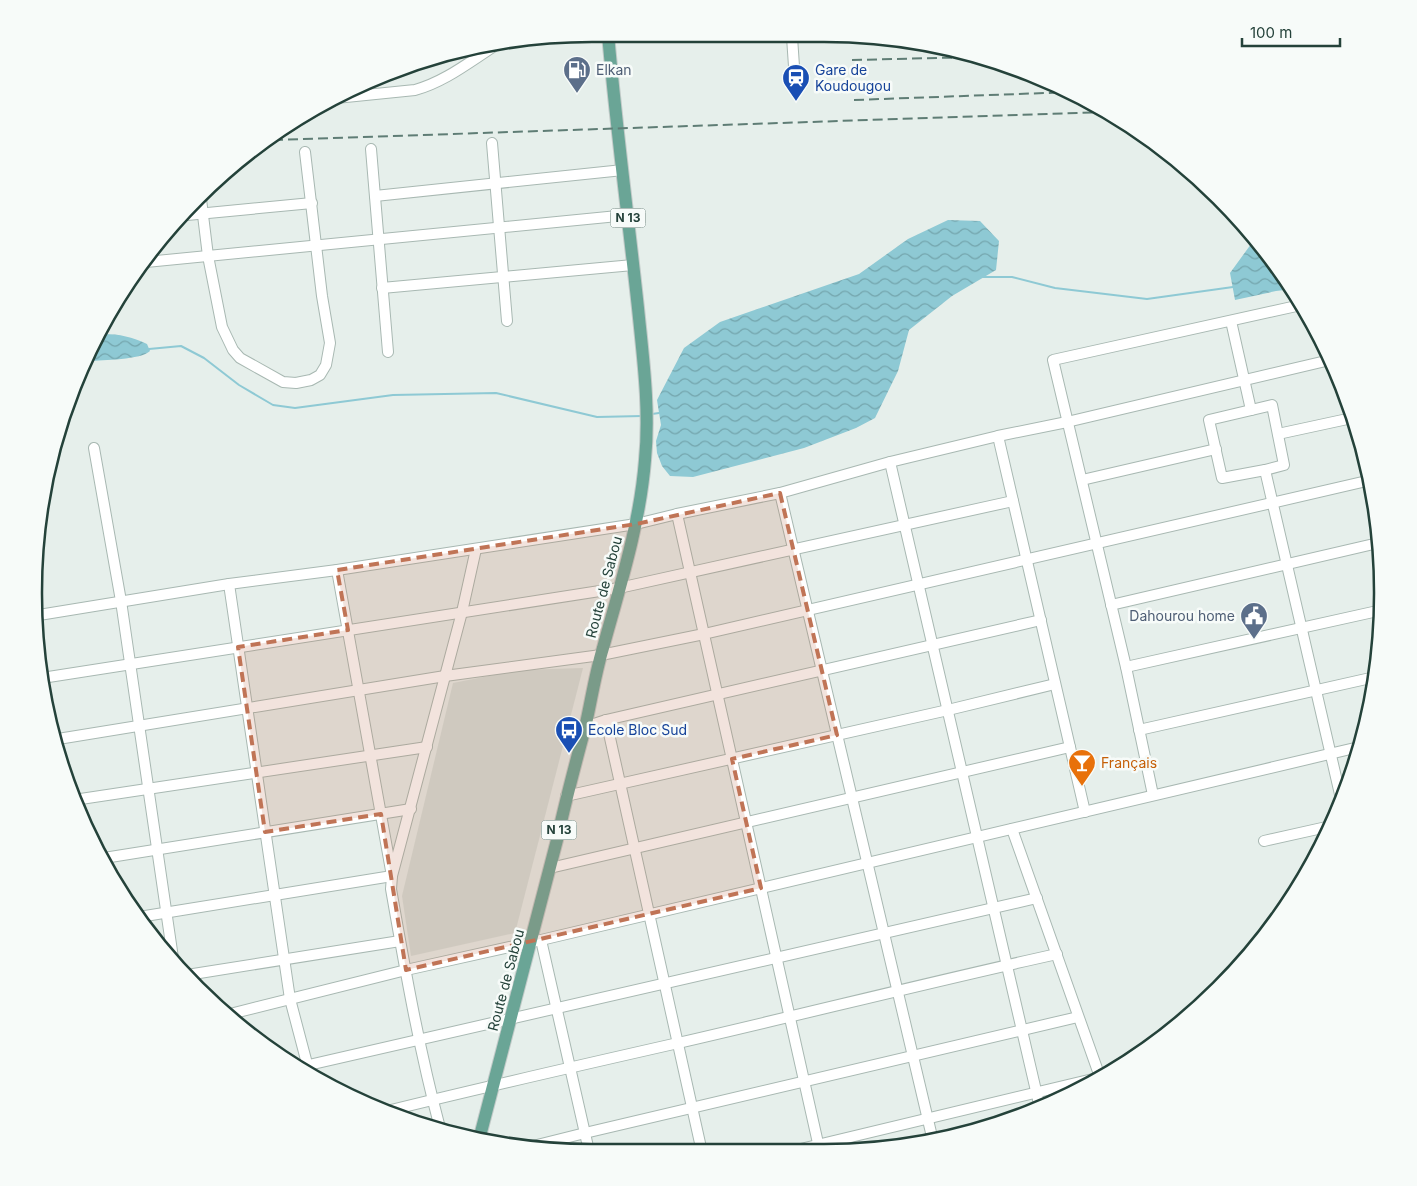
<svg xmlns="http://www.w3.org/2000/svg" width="1417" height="1186" viewBox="0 0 1417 1186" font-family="Inter,sans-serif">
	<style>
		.built { fill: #d4dfda }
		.water { fill: url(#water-waves) }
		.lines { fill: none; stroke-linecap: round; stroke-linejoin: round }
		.stream { stroke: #8ec9d4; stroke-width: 2 }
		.minor-casing { stroke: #a8b8b2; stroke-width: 12 }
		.major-casing { stroke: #c2cac8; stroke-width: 14 }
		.minor { stroke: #fff; stroke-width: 10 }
		.major { stroke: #6aa596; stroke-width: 12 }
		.rail { stroke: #5f7d75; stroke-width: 2; stroke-dasharray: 10 5; stroke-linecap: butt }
		.marked { fill: #c07456; fill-opacity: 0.2; stroke: #c07456; stroke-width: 4; stroke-dasharray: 10 6; stroke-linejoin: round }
		.labels { text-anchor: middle; stroke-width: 5; stroke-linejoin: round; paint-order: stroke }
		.shield { fill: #f7fbf9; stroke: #637a73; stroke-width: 1 }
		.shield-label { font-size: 12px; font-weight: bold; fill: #24423a }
		.service-label { font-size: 14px; fill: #4e5e75; stroke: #f7fbf9; text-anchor: start }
		.transit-label { font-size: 14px; fill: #164399; stroke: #f7fbf9; text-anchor: start }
		.street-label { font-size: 14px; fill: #24423a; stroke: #f7fbf9 }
		.food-label { font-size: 14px; fill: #c56008; stroke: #f7fbf9; text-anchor: start }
		.rim { fill: none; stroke: #24423a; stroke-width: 2.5 }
	</style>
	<defs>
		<pattern id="water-waves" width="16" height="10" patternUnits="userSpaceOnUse" patternTransform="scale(1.25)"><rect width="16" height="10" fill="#8ec9d4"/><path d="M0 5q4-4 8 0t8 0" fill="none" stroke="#74a5ad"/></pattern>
	</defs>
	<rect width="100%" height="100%" fill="#e6efeb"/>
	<polygon class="built" points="583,668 515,933 411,956 402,896 453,683 519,670"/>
	<g class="water">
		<polygon points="948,220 980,221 999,241 996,270 952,296 909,330 898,371 875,418 856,428 804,448 693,477 670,476 662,466 657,453 656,441 661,425 657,400 684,348 720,322 859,274 908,239"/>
		<polygon points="1254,240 1289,283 1293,289 1276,291 1235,300 1230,273"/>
		<path d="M 103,334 C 120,334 132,337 147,344 L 150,351 C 141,360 103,360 89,361 Z"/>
	</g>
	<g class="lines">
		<g class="stream">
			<polyline points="983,277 1012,277 1055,288 1147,299 1233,287"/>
			<polyline points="149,349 181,346 204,358 239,385 273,405 295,408 393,395 496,393 597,417 642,416"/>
			<polyline points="652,414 659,413"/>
		</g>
		<defs>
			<g id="minor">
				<polyline points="792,37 795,81"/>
				<path d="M 336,98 L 415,90 C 444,82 468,63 493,47"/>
				<polyline points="492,143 507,321"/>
				<polyline points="371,149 388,352"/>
				<polyline points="375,196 623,170"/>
				<polyline points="201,199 208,256 222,327 233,350 240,358 283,382 296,383 311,380 320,375 326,365 330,343 322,296 305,152"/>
				<polyline points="187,215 312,203"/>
				<polyline points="146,262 628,215"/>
				<polyline points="382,288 633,265"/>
				<polyline points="1231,321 1251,410"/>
				<polygon points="1272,405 1284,465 1265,470 1222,478 1209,420"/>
				<polyline points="1278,434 1352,418"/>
				<polyline points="998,436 1085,812"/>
				<polyline points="94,448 121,601 173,958"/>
				<polyline points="890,462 1040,1108"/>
				<polyline points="1265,470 1342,803"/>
				<polyline points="1082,480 1216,449"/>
				<polyline points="780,493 933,1141"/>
				<polyline points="677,514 820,1152"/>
				<path d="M 337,570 L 392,876 L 391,889 C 405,969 419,1049 440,1128"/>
				<polyline points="229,584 290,999 310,1075"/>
				<polyline points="1111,605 1378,543"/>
				<polyline points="39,615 229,584 337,570 636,524 677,514 780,493 890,462 998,436 1067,422 1330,360"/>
				<polyline points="1126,667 1382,610"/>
				<polyline points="42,678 619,588 1013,501"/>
				<polyline points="606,720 702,1152"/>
				<polyline points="585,727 606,720 1041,620"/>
				<polyline points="1139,730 1375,677"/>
				<polyline points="58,739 445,676 601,655 704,634 1371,480"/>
				<polyline points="1153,795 1126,667 1053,360 1301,305"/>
				<polyline points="566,796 948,710 1055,684"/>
				<polyline points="74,800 427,747"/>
				<polyline points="1012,829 1100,1077"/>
				<polyline points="1264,841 1331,826"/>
				<polyline points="104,858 411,809"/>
				<polyline points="550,868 1070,747"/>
				<polyline points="1285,903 1290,902"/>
				<polyline points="139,917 392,876 462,612 476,549"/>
				<polyline points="541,940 589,1151"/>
				<polyline points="187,975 400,941"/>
				<polyline points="230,1014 406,970 541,940 1359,747"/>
				<polyline points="300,1067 1037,898"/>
				<path d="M 387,1111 C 484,1087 581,1065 678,1043 C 804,1014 930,982 1057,954"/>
				<polyline points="533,1146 585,1133 1078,1017"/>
				<polyline points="788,1152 1097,1078"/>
			</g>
			<path id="major" d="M 480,1136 L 557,840 C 565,802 575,765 585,728 C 591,702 595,674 603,648 C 620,586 640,524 645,460 C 650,409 643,358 638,308 C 628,216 616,126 608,34"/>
		</defs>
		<use href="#minor" class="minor-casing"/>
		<use href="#major" class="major-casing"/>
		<use href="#minor" class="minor"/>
		<use href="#major" class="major"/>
		<g class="rail">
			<polyline points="852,60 979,57"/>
			<polyline points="854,100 1073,92"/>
			<polyline points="273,140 1107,112"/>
		</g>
	</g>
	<path class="marked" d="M 780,493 L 837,735 L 732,759 L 761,888 L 406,970 L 381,814 L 265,832 L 238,647 L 348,630 L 337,570 L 636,524 Z"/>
	<defs>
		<symbol id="fuel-pin" viewBox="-11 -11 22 30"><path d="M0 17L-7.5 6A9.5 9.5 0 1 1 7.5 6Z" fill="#5c6f8a" stroke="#f7fbf9"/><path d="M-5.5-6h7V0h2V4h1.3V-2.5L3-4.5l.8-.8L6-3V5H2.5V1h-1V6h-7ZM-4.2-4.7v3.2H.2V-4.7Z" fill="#fff"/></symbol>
		<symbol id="station-pin" viewBox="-11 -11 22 30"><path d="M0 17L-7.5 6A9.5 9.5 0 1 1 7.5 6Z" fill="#1a4fb4" stroke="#f7fbf9"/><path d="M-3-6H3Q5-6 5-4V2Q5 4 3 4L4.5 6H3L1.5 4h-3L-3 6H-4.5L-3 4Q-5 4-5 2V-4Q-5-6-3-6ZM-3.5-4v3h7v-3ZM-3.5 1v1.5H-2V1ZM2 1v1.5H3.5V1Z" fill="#fff"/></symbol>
		<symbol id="civic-pin" viewBox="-11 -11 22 30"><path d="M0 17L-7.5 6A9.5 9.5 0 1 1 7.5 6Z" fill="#5c6f8a" stroke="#f7fbf9"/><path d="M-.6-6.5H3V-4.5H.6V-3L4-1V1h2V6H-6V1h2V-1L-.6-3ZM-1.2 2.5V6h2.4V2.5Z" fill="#fff"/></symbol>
		<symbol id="bus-pin" viewBox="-11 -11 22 30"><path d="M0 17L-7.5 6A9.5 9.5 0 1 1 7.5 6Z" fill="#1a4fb4" stroke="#f7fbf9"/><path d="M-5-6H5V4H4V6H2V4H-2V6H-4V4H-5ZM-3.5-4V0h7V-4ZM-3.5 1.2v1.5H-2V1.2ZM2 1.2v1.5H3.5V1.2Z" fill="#fff"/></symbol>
		<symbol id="bar-pin" viewBox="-11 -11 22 30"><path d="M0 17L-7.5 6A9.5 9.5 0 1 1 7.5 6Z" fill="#e8710a" stroke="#f7fbf9"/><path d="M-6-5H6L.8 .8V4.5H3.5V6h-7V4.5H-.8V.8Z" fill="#fff"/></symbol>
	</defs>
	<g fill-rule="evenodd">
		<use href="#fuel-pin" x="561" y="54" width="32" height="43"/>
		<use href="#station-pin" x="780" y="62" width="32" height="43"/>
		<use href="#civic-pin" x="1238" y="600" width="32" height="43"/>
		<use href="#bus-pin" x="553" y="714" width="32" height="43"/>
		<use href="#bar-pin" x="1066" y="747" width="32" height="43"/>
	</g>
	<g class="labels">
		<g class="shield">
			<rect x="610.5" y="208.5" width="35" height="19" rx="4"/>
			<rect x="541.5" y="820.5" width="35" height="19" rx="4"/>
		</g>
		<g class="shield-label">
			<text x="628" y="222">N 13</text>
			<text x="559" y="834">N 13</text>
		</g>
		<g class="service-label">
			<text x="596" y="75">Elkan</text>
			<text x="1235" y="621" text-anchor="end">Dahourou home</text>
		</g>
		<g class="transit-label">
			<text x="815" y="75">Gare de<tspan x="815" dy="16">Koudougou</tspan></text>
			<text x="588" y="735">Ecole Bloc Sud</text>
		</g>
		<g class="street-label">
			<text transform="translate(604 587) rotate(-75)" y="5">Route de Sabou</text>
			<text transform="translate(506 980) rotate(-75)" y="5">Route de Sabou</text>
		</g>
		<g class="food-label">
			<text x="1101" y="768">Français</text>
		</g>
	</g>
	<path d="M0 0H1417V1186H0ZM592 42H824A550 550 0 0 1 1374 592V594A550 550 0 0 1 824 1144H592A550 550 0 0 1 42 594V592A550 550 0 0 1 592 42Z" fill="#f7fbf9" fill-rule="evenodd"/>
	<path class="rim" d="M592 42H824A550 550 0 0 1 1374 592V594A550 550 0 0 1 824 1144H592A550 550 0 0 1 42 594V592A550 550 0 0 1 592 42Z"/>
	<path d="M1242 38v8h98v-8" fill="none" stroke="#24423a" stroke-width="2.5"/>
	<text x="1250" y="38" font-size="15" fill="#24423a" stroke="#f7fbf9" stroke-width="4" paint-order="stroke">100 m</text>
</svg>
